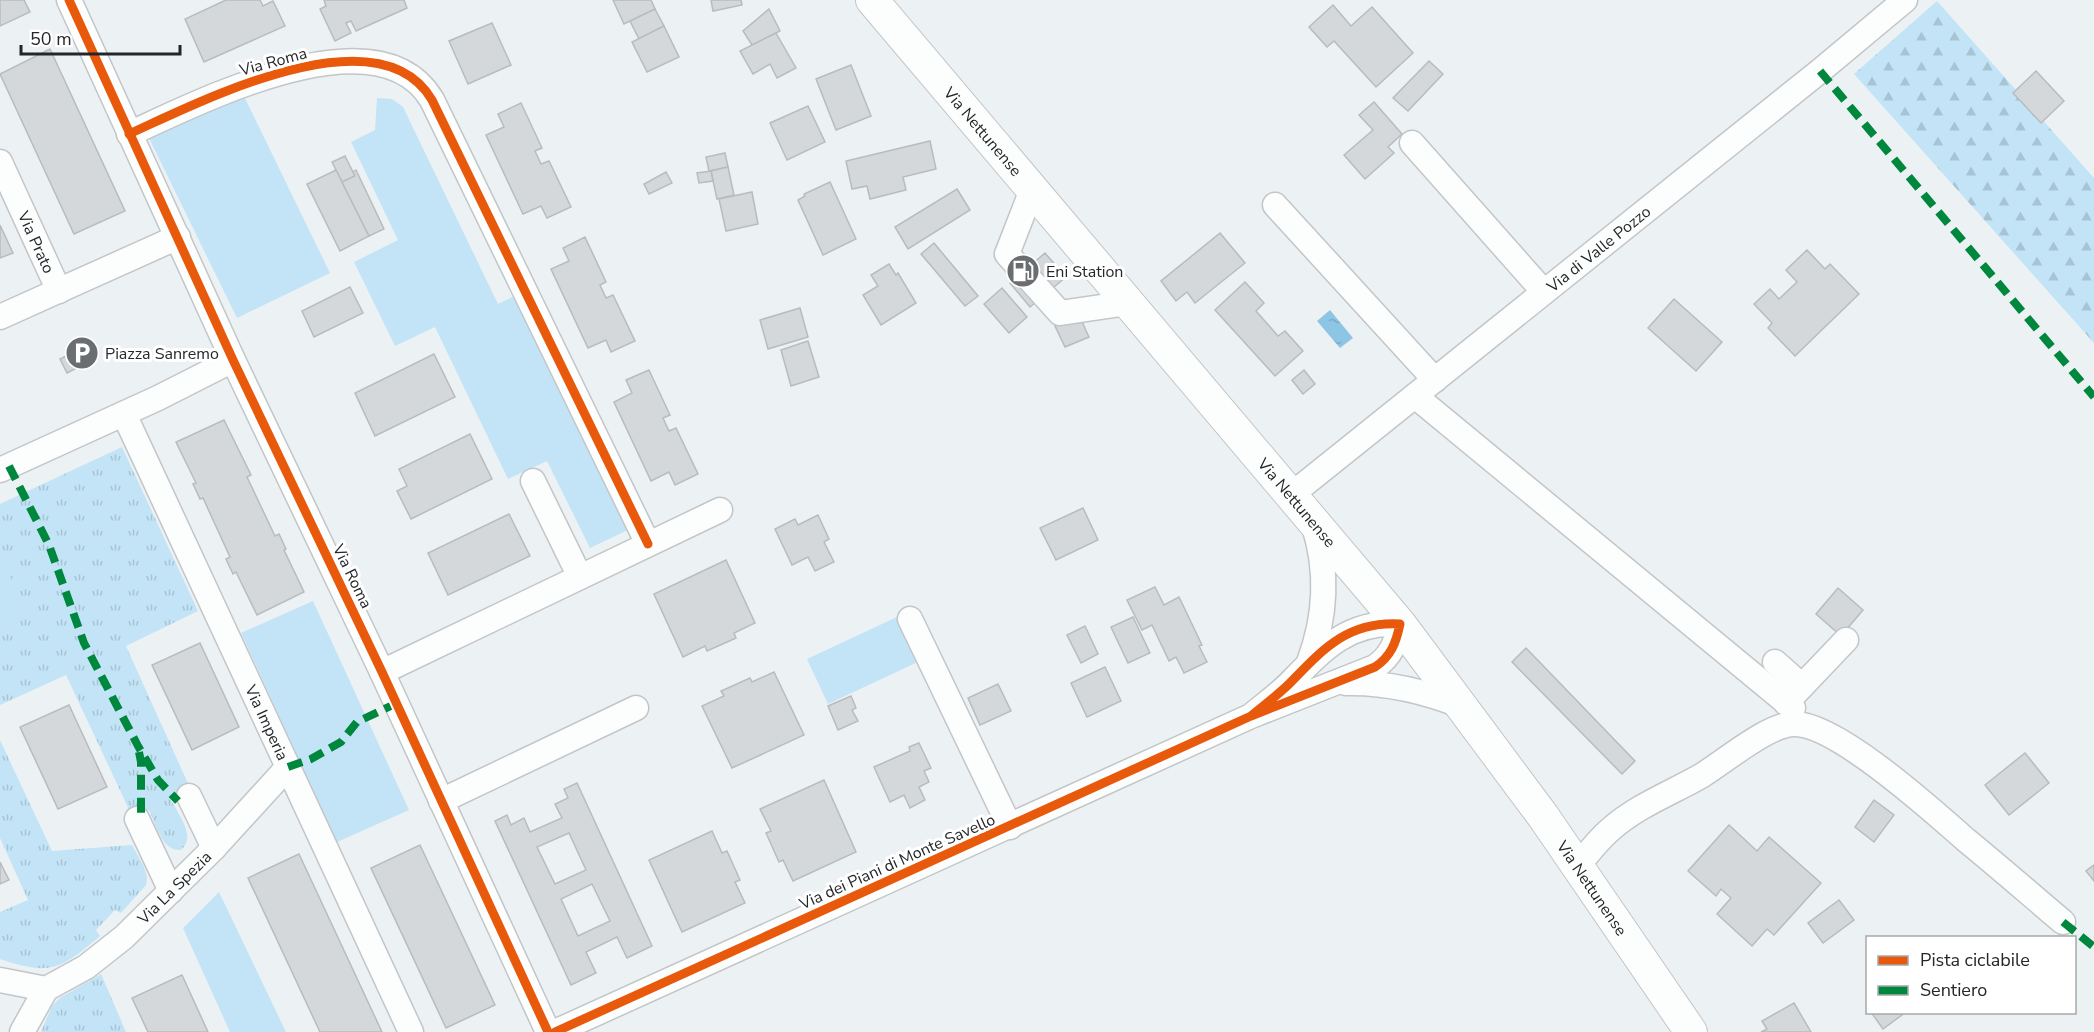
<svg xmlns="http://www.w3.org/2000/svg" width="2094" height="1032" viewBox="0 0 2094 1032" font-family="'Nunito Sans',sans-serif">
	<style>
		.grass { fill: url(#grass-tufts) }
		.forest { fill: url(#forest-firs) }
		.park { fill: #c3e4f7 }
		.water { fill: url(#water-ripples) }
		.building { fill: #d4d8da; stroke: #b8bcbe; stroke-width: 1.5; fill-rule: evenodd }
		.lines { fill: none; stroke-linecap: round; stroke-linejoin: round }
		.minor-casing { stroke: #c3c6c9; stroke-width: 27 }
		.major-casing { stroke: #c3c6c9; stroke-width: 34 }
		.minor { stroke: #fcfdfd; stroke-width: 24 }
		.major { stroke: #fcfdfd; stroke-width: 32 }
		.quiet { stroke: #00873e; stroke-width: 8; stroke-dasharray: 15 8; stroke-linecap: butt }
		.cycleway-casing { stroke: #fff; stroke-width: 13 }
		.cycleway { stroke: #e8590c; stroke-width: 9 }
		.labels { text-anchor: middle; stroke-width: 6; stroke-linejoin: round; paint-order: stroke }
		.street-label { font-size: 16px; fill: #242729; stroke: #fff }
		.poi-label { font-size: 16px; fill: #242729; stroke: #fff; text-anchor: start }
	</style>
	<defs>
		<pattern id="grass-tufts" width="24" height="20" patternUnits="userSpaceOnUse" patternTransform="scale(1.5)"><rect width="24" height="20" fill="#c3e4f7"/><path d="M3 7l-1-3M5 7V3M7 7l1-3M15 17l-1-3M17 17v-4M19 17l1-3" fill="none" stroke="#a7c4d4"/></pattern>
		<pattern id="forest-firs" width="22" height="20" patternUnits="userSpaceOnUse" patternTransform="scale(1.5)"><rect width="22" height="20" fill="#c3e4f7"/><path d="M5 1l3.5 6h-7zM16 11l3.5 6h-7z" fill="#a7c4d4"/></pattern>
		<pattern id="water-ripples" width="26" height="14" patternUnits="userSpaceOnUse" patternTransform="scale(1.5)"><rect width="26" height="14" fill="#8dc6e5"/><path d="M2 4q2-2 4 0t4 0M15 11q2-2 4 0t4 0" fill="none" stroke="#7aaac4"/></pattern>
	</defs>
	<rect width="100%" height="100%" fill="#ecf1f4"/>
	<g class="grass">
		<path d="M 122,447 L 198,611 L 126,646 L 191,790 L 171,800 C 178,814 197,837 181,850 C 162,852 156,824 149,810 L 133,818 L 66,675 L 0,705 L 0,504 Z"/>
		<path d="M 0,740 L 52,851 L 132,845 C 138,857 150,871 146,885 L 121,913 L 115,910 L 96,930 L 100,936 C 60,970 50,976 0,959 L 0,912 L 28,900 L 0,838 Z"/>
		<polygon points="101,974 126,1032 41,1032 52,1006 60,998"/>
	</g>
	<polygon class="forest" points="1937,1 2094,178 2094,343 1854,74"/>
	<g class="park">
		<polygon points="241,90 330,273 237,318 148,136"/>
		<polygon points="377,98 392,99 403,107 498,304 517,295 630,529 590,548 547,461 508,479 435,327 395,346 354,262 398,240 351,142 375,130"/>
		<polygon points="0,557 28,611 0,625"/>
		<polygon points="313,601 409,810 337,842 241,633"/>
		<polygon points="899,616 920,661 828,704 807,659"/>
		<polygon points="219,892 286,1032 230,1032 183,928"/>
	</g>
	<polygon class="water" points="1330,310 1353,338 1340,348 1317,321"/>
	<g class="building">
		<polygon points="0,0 24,0 30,12 0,26"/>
		<polygon points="226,0 260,0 263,6 273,1 285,26 204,62 185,19"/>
		<polygon points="324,0 404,0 407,8 356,31 351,21 346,23 351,33 335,41 320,9 326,6"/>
		<polygon points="613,0 651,0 655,9 624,24"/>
		<polygon points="711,0 741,0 742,5 713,11"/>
		<polygon points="1333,5 1351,26 1372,7 1413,53 1376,87 1334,41 1327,47 1309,27"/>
		<polygon points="655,9 664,26 639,39 630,21"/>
		<polygon points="769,9 780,31 752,45 743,31"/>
		<polygon points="492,23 511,65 468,84 449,41"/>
		<polygon points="664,26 679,57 647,72 632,42"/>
		<polygon points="776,33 796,68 777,78 770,64 753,74 740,51"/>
		<polygon points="50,49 125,211 74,234 0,74"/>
		<polygon points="1429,61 1443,74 1408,111 1393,98"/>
		<polygon points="851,65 871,116 836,130 816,79"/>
		<polygon points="2036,71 2064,101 2041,123 2013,93"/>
		<polygon points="1374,102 1402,134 1388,147 1394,153 1365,179 1344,155 1373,130 1359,115"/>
		<polygon points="521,103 542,148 535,151 541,164 549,161 571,207 547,218 541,206 523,214 486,135 504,127 498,114"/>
		<polygon points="808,106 825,142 787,160 770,123"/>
		<polygon points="930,141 936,169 903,177 906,190 870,199 867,186 852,189 846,161"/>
		<polygon points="725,153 728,167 709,171 706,157"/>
		<polygon points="345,156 355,176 342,182 332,162"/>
		<polygon points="728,167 734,195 717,199 711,171"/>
		<polygon points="336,170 369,236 340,251 307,184"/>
		<polygon points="356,170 384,229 369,236 342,182 355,176 353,172"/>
		<polygon points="711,171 713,181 699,183 697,173"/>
		<polygon points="666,172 672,183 649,194 644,184"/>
		<polygon points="830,182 856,239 823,255 798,200 805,196 804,194"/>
		<polygon points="957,189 970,210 908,249 895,227"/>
		<polygon points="752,192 758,224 726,231 719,199"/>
		<polygon points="0,225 13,253 0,258"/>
		<polygon points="1220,233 1245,263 1195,303 1187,292 1176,301 1161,281"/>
		<polygon points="585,237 606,282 600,285 606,298 613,295 635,341 611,352 606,340 588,348 551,269 569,261 563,248"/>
		<polygon points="934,243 978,296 965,306 921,254"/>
		<polygon points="1807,250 1825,269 1830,264 1859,294 1795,356 1768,328 1772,323 1754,304 1770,289 1779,299 1797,282 1786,270"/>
		<polygon points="1045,253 1066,277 1030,307 1010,283"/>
		<polygon points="889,264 896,275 898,273 916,303 881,325 863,295 878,286 871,275"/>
		<polygon points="1245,282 1264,303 1256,311 1278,336 1285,331 1303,351 1275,376 1215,310"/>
		<polygon points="350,287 363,313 314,337 302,311"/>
		<polygon points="1002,288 1027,317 1009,333 984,304"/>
		<polygon points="1674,299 1722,342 1696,371 1648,328"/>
		<polygon points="800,308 808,337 768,349 760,320"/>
		<polygon points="1079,315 1089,337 1065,347 1055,326"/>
		<polygon points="808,341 819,377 791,386 781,350"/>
		<polygon points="74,352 81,366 67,373 60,359"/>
		<polygon points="434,354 455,397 375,436 355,393"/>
		<polygon points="649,370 670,415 663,418 669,431 676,428 698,474 675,485 669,472 651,481 614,402 632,393 626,380"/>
		<polygon points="1304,370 1315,384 1303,394 1292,380"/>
		<polygon points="224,420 251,475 247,477 275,536 279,534 286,549 284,550 304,592 257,615 236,572 233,574 226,559 230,557 203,498 200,499 193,484 196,483 176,442"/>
		<polygon points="470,434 492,479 411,519 397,491 407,486 399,469"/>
		<polygon points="1083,508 1098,540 1056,560 1040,528"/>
		<polygon points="509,514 530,556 448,595 428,553"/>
		<polygon points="818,515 829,539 824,542 834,562 815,571 808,557 792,565 775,529 795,519 798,525"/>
		<polygon points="726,560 755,623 734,633 736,638 707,651 705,646 683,657 654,594"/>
		<polygon points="1155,587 1164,605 1179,597 1202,645 1199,646 1207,662 1184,673 1176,657 1169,661 1152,625 1142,630 1127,600"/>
		<polygon points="1838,588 1863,610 1841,636 1816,614"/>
		<polygon points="1133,617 1150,653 1128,663 1111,627"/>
		<polygon points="1085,626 1098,654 1081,663 1067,635"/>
		<polygon points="200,643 239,727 192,750 152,665"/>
		<polygon points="1526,648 1635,761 1622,774 1512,662"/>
		<polygon points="1105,667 1121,701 1087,717 1071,683"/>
		<polygon points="774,672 804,735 732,768 702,706 724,696 721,691 750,678 752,682"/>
		<polygon points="998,684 1011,711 980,725 968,698"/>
		<polygon points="851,696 856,708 852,710 858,721 838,730 828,706"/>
		<polygon points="69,705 107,787 58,809 20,727"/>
		<polygon points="919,743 931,768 924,771 929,782 919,787 925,800 910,808 904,795 890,802 874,767 910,751 909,747"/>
		<polygon points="2025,753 2049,783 2009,815 1985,785"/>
		<polygon points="824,780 856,852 793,881 783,860 779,862 766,833 771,831 760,809"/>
		<path d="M 577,783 L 652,946 L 627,958 L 617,937 L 586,952 L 596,973 L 571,985 L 495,821 L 507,815 L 511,825 L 524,818 L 530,832 L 562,818 L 555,804 L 568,798 L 564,789 ZM 569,833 L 586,870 L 555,884 L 537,847 ZM 592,884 L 610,921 L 578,936 L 561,899 Z"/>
		<polygon points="1874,800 1894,815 1874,842 1855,827"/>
		<polygon points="1729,825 1757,851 1769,837 1821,883 1774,935 1767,929 1752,946 1717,914 1731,898 1721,889 1716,896 1688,871"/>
		<polygon points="712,831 722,853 727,851 740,880 735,882 745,903 682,932 649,860"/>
		<polygon points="420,845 495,1005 446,1028 371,868"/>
		<polygon points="299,854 382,1032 320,1032 248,878"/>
		<polygon points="0,862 9,880 0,884"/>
		<polygon points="2094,865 2094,881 2086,871"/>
		<polygon points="1839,900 1854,920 1823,943 1808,923"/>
		<polygon points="182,975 208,1032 148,1032 132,998"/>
		<polygon points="1794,1003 1811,1032 1761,1032 1767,1029 1762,1021"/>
		<polygon points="1871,1012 1906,1012 1883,1029"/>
	</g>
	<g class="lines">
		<defs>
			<g id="minor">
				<polyline points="69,0 233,360 382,672 548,1032"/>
				<path d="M 129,134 C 198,103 378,9 432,100 L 648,544"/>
				<polyline points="1412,143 1544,292"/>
				<path id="s1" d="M 0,162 L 59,291"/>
				<polyline points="1032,190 1007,254 1060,313 1128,303"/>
				<polyline points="1275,205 1435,380"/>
				<polyline points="0,317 178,237"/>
				<polyline points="1415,396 1793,708"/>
				<path id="s2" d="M 124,414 L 411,1032"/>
				<polyline points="0,470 158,398 233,360"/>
				<polyline points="533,481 580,577"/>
				<path id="s3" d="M 1291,495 L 1820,71 L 1905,0"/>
				<polyline points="910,619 1010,827"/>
				<path d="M 1309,662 C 1326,617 1328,571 1314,526"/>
				<polyline points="1775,662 1802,686"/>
				<polyline points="382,672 720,510"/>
				<path d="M 1346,683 C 1386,682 1424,691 1462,706"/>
				<polyline points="1786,703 1846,640"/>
				<polyline points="189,796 214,848"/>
				<polyline points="441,801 636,708"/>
				<polyline points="137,819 171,891"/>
				<path d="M 1578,866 C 1588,853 1598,840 1611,829 C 1637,806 1671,793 1701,776 C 1724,762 1770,723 1795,724 C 1837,724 1933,811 1966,840 C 1999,867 2031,895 2063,922"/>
				<polyline points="0,980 46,989"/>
				<path id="s4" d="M 22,1032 L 46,989 L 86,967 L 124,937 L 214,848 L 288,767"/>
				<path d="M 555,1032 L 1251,716 L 1375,667 C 1391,656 1396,643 1400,624 C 1348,621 1323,649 1290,683 C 1278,695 1264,705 1251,716"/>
			</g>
			<g id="major">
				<path id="s5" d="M 872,0 L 1400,624 L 1543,816 L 1691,1032"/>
			</g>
		</defs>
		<use href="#minor" class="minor-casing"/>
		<use href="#major" class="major-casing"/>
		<use href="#minor" class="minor"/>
		<use href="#major" class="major"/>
		<g class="quiet">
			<polyline points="1820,71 2094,397"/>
			<polyline points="9,466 49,545 84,643 138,746 158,780 178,801"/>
			<polyline points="139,752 141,762 141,818"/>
			<polyline points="288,767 311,759 341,742 357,722 397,703"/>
			<polyline points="2063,922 2094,947"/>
		</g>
		<defs>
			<g id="cycleway">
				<polyline points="69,0 233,360 382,672 548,1032"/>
				<path d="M 129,134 C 198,103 378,9 432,100 L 648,544"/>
				<path d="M 555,1032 L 1251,716 L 1375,667 C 1391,656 1396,643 1400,624 C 1348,621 1323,649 1290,683 C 1278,695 1264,705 1251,716"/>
			</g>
		</defs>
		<use href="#cycleway" class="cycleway-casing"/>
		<use href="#cycleway" class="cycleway"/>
	</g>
	<defs>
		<symbol id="fuel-disc" viewBox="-11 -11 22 22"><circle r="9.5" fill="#6a6e70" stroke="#fff"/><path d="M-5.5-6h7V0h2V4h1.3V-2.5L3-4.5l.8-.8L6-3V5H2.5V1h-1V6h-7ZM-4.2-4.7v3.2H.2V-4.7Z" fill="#fff"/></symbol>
		<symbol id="parking-disc" viewBox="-11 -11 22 22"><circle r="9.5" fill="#6a6e70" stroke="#fff"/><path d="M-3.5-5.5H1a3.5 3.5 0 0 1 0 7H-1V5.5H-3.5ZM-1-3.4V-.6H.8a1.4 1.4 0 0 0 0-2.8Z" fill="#fff"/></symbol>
	</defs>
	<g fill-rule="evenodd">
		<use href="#fuel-disc" x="1004" y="252" width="38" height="38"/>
		<use href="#parking-disc" x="63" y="334" width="38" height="38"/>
	</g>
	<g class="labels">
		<g class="street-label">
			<text transform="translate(273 61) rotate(-15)" y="6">Via Roma</text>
			<text dy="6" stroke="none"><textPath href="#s5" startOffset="172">Via Nettunense</textPath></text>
			<text dy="6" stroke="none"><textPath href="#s1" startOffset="88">Via Prato</textPath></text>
			<text dy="6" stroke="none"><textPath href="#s3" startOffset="394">Via di Valle Pozzo</textPath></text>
			<text dy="6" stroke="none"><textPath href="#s5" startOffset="658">Via Nettunense</textPath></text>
			<text transform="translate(353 576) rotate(64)" y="6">Via Roma</text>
			<text dy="6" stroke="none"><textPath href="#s2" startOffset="340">Via Imperia</textPath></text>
			<text transform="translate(897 861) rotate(-24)" y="6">Via dei Piani di Monte Savello</text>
			<text dy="6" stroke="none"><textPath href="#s4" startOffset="214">Via La Spezia</textPath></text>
			<text dy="6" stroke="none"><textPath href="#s5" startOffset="1144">Via Nettunense</textPath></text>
		</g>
		<g class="poi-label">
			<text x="1046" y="277">Eni Station</text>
			<text x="105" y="359">Piazza Sanremo</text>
		</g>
	</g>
	<rect x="1866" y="936" width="210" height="78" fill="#ffffff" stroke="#a7a9a9" stroke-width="1.5"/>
	<rect x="1878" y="956" width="30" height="9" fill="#e8590c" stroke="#a7a9a9" stroke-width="1.5"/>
	<text x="1920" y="966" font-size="18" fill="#242729">Pista ciclabile</text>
	<rect x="1878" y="986" width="30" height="9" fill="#00873e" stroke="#a7a9a9" stroke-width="1.5"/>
	<text x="1920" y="996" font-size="18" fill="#242729">Sentiero</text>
	<path d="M21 45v9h159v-9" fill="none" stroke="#242729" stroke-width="3"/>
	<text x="30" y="45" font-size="18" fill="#242729" stroke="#ffffff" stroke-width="4.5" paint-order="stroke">50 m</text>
</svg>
